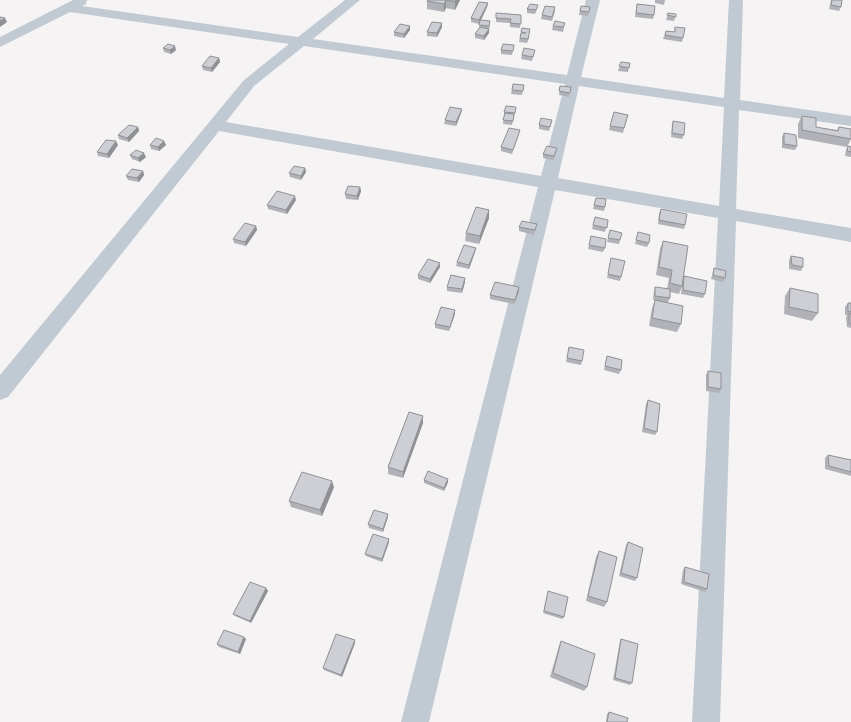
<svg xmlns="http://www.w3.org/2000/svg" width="851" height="722" viewBox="0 0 851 722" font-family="Overpass,sans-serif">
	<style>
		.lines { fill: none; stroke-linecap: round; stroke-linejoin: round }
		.minor { fill: #c1cad2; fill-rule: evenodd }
		.wall { fill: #b0b2b7 }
		.shaded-wall { fill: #909195 }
		.building { fill: #cdcfd5; stroke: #909195 }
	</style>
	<rect width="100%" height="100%" fill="#f5f3f3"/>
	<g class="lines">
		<path class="minor" d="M 73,0 L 87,0 L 86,4 L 82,6 L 298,37 L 345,0 L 360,0 L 313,39 L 567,75 L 586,0 L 600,0 L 581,77 L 724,98 L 729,0 L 743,0 L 740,100 L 851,116 L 851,126 L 739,110 L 736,209 L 851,228 L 851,242 L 736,221 L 720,722 L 692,722 L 718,218 L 555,190 L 429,722 L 401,722 L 538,187 L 219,131 L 8,397 L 0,400 L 0,375 L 244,80 L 289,44 L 70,12 L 0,47 L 0,37 ZM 304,46 L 565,84 L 541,176 L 226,122 L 254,86 ZM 579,86 L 724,107 L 719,206 L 558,178 Z"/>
	</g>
	<g class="wall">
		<polygon points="428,0 460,0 455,10 446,8 444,12 427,9 427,1"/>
		<polygon points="655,0 665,0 664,5 655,3"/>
		<polygon points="831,0 842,0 841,7 839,11 829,9"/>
		<polygon points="488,3 487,7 481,20 490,21 489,33 484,40 475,38 475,34 479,29 480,23 479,24 471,22 471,18"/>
		<polygon points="637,4 654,15 653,19 635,17"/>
		<polygon points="581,6 590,7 588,16 579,15"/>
		<polygon points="555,7 555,11 552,21 541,19 542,15"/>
		<polygon points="527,9 537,9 535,14 527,13"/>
		<polygon points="496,13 521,15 520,28 510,27 510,23 496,22"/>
		<polygon points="668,13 676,14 674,21 666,20"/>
		<polygon points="442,23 442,27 437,37 427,36 427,32"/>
		<polygon points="565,23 563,32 552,30 553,26"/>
		<polygon points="410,26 410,30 404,38 394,36 394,32"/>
		<polygon points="675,27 683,38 682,42 663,39 666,31 674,32"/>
		<polygon points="522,28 529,38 527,43 519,42 521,32"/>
		<polygon points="514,45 512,55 501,54 501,50"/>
		<polygon points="163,48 176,50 171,54 164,52"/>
		<polygon points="534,54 532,61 521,59 522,55"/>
		<polygon points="219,58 220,62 212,72 203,70 202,66"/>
		<polygon points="621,62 630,63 628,72 618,71"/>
		<polygon points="513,84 524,85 522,95 511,94"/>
		<polygon points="560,86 571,87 569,97 559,95"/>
		<polygon points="516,107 512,125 503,124 504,116 504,112"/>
		<polygon points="462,109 461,113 456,126 444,124 445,120"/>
		<polygon points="614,112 628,115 623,133 609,130"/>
		<polygon points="802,116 816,127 837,130 839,127 851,129 851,139 847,147 798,138 798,124"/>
		<polygon points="552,120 549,131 539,129 539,125"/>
		<polygon points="673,121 684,135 682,139 671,137 672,125"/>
		<polygon points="138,127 139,131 129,142 119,139 118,135"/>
		<polygon points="520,130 519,134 512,154 501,151 501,147"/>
		<polygon points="784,133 797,146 795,150 782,148 782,137"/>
		<polygon points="164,141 166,145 159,151 151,149 150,145"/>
		<polygon points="118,145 109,158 98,156 97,152"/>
		<polygon points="848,146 851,147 851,157 845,156 846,150"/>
		<polygon points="556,152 553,160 543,158 543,154"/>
		<polygon points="130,155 146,157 140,162 132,159"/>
		<polygon points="305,168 306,172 301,180 290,177 289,173"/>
		<polygon points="143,171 144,175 139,182 128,180 126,176"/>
		<polygon points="360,187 361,191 358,200 346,199 345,194"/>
		<polygon points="596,198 605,207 604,211 593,209"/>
		<polygon points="296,200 287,214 268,209 267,205"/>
		<polygon points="661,209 685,225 684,229 658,224 659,213"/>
		<polygon points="595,217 608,220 605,232 592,229"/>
		<polygon points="489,218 479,244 465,241 466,233"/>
		<polygon points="256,226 257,230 246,246 234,243 233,239"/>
		<polygon points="519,227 536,228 534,235 519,231"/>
		<polygon points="610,230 622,233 619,244 607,242"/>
		<polygon points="638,232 649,243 647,247 635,244"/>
		<polygon points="591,236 605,248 603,252 588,249"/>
		<polygon points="663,241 684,278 705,294 703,298 681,294 682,287 679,294 670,292 670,298 668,302 662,302 681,324 677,332 649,326 652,308 655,300 653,300 654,291 655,287 667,289 669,278 656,275 660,249"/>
		<polygon points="475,252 469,269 456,266 457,262"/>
		<polygon points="791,256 803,267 801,271 789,269 789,260"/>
		<polygon points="611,258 621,277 620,281 607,278"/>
		<polygon points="440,267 430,283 418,279 418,275"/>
		<polygon points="714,268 725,278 723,282 711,279 713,272"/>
		<polygon points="465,278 465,282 462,293 447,291 447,287"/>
		<polygon points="790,288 818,313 812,321 784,314 785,296"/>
		<polygon points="519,291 514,304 490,299 490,295"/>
		<polygon points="848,303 851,303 851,328 847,327 846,317 847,315 845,315 845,307"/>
		<polygon points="455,310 455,314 449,331 435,328 435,324"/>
		<polygon points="569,347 582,361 581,365 566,362"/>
		<polygon points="607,356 621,370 619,374 604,370"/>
		<polygon points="708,371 721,389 719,393 706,391 706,375"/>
		<polygon points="648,400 657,432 655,435 642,432 646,404"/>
		<polygon points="423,416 423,423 403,478 388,474 388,467"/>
		<polygon points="828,455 851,460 851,476 825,469 825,458"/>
		<polygon points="424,480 448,482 444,491 424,483"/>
		<polygon points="334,487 322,516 291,507 289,501"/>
		<polygon points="388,517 383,532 369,528 368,524"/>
		<polygon points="389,542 382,562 366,556 365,554"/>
		<polygon points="628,542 637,578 635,581 619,576 626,545"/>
		<polygon points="599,551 607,602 604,607 586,601 596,557"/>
		<polygon points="685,567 707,589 705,592 681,584 683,570"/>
		<polygon points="266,588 268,591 251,623 235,616 233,614"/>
		<polygon points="548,591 564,617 562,619 543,613"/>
		<polygon points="246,639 240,654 219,647 217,644"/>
		<polygon points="621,639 632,683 630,685 613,680 620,641"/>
		<polygon points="355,640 355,643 342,677 324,670 323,668"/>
		<polygon points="561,641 587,687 584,691 550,677 559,646"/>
		<polygon points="609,712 627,722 606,722 607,714"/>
	</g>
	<g class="shaded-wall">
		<polygon points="446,0 446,8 444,12 444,4"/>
		<polygon points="456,0 460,0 455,10 455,2"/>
		<polygon points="488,3 487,7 479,24 479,20"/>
		<polygon points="5,18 7,22 0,27 0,21"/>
		<polygon points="442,23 442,27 437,37 437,33"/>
		<polygon points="410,26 410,30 404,38 404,34"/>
		<polygon points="489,29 489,33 484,40 484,36"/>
		<polygon points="175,46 176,50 171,54 170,50"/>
		<polygon points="219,58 220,62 212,72 211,68"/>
		<polygon points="462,109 461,113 456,126 456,122"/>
		<polygon points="138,127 139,131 129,142 127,138"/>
		<polygon points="116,141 118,145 109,158 107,154"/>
		<polygon points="164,141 166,145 159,151 158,147"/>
		<polygon points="557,148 556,152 553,160 554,156"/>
		<polygon points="144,153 146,157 140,162 138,158"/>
		<polygon points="305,168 306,172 301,180 301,176"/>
		<polygon points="143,171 144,175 139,182 137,178"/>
		<polygon points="360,187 361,191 358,200 357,196"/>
		<polygon points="295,196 296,200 287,214 286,210"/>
		<polygon points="489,210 489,218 479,244 480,236"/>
		<polygon points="256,226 257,230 246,246 245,242"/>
		<polygon points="476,248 475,252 469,269 469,265"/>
		<polygon points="440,263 440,267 430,283 430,279"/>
		<polygon points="465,278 465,282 462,293 462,289"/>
		<polygon points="519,287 519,291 514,304 515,300"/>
		<polygon points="455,310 455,314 449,331 450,327"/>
		<polygon points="423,416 423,423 403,478 403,472"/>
		<polygon points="448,479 448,482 444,491 444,488"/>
		<polygon points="332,481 334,487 322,516 320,510"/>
		<polygon points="388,514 388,517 383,532 383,529"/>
		<polygon points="389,539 389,542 382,562 382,559"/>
		<polygon points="266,588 268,591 251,623 250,621"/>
		<polygon points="244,637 246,639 240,654 238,652"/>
		<polygon points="355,640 355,643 342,677 341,675"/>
	</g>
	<g class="building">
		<polygon points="428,0 456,0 455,2 446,0 444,4 427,1"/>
		<polygon points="832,0 842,0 841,7 831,5"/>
		<polygon points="479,2 488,3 479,20 471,18"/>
		<polygon points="530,4 538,5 536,10 527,9"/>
		<polygon points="637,4 655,6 654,15 636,13"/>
		<polygon points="545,6 555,7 552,17 542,15"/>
		<polygon points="581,6 590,7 589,12 580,11"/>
		<polygon points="496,13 521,15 521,24 510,23 511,19 496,18"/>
		<polygon points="668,13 676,14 676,17 667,15"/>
		<polygon points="0,17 5,18 0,21"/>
		<polygon points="480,20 490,21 489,26 479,25"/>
		<polygon points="555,21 565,23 563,27 553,26"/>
		<polygon points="432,22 442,23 437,33 427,32"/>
		<polygon points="400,24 410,26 404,34 394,32"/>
		<polygon points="480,27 489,29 484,36 475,34"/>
		<polygon points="675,27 685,28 683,38 665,35 666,31 675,32"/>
		<polygon points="522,28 530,29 528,39 520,38 521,33 526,33 521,32"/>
		<polygon points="168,44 175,46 170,50 163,48"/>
		<polygon points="503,44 514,45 513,51 501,50"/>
		<polygon points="524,48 535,50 533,57 522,55"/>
		<polygon points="210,56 219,58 211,68 202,66"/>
		<polygon points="621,62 630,63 629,68 619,66"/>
		<polygon points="513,84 524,85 523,91 512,90"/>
		<polygon points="560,86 571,87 570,93 559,91"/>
		<polygon points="506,106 516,107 515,113 504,112"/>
		<polygon points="450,107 462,109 456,122 445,120"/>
		<polygon points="614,112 628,115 624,128 610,126"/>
		<polygon points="505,113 514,114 513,121 503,120"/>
		<polygon points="802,116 816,118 816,127 838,131 839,127 851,129 851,139 802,130"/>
		<polygon points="541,118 552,120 550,127 539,125"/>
		<polygon points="673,121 685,123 684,135 672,133"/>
		<polygon points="129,125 138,127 127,138 118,135"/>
		<polygon points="509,128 520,130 513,150 501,147"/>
		<polygon points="784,133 796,135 797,146 784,144"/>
		<polygon points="156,138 164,141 158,147 150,145"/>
		<polygon points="106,140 116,141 107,154 97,152"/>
		<polygon points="547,146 557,148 554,156 543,154"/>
		<polygon points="848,146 851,147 851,152 847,151"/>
		<polygon points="136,150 144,153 138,158 130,155"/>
		<polygon points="294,166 305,168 301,176 289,173"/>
		<polygon points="132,169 143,171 137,178 126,176"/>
		<polygon points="348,186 360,187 357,196 345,194"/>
		<polygon points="277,191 295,196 286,210 267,205"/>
		<polygon points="596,198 606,199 605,207 594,205"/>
		<polygon points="476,207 489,210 480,236 466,233"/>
		<polygon points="661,209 687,214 685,225 659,220"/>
		<polygon points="595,217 608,220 607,228 593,225"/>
		<polygon points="522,221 537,224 535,230 519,227"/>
		<polygon points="245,223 256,226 245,242 233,239"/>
		<polygon points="610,230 622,233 620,240 608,238"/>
		<polygon points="638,232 650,235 649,243 636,240"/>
		<polygon points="591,236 606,239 605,248 589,245"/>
		<polygon points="663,241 688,246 682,286 670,283 672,270 659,267"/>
		<polygon points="464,245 476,248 469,265 457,262"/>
		<polygon points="791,256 803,258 803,267 792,265"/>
		<polygon points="611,258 625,261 621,277 608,274"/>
		<polygon points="428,259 440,263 430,279 418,275"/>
		<polygon points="714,268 726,271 725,278 713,275"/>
		<polygon points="451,275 465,278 462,289 447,287"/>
		<polygon points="684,276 707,281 705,294 683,290"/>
		<polygon points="495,282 519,287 515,300 490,295"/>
		<polygon points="655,287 670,289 670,298 655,296"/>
		<polygon points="790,288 818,294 818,313 789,307"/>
		<polygon points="655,300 683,306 681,324 652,318"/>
		<polygon points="848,303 851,303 851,312 848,311"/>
		<polygon points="441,307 455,310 450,327 435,324"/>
		<polygon points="849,313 851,314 851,324 849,323"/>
		<polygon points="569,347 584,350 582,361 567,358"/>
		<polygon points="607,356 622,360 621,370 605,366"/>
		<polygon points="708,371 721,373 721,389 708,387"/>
		<polygon points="648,400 660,404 657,432 644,428"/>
		<polygon points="409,412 423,416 403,472 388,467"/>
		<polygon points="828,455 851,460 851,472 829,466"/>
		<polygon points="428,471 448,479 444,488 424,480"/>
		<polygon points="302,472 332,481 320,510 289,501"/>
		<polygon points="374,510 388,514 383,529 368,524"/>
		<polygon points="373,534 389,539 382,559 365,554"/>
		<polygon points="628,542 643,548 637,578 621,573"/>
		<polygon points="599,551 617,557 607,602 588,596"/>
		<polygon points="685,567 709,574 707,589 684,582"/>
		<polygon points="250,582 266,588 250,621 233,614"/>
		<polygon points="548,591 568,597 564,617 544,611"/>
		<polygon points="224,630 244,637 238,652 217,644"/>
		<polygon points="336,634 355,640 341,675 323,668"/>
		<polygon points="621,639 638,644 632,683 615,678"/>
		<polygon points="561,641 595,654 587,687 553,673"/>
		<polygon points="609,712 628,718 627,722 607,722"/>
	</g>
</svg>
